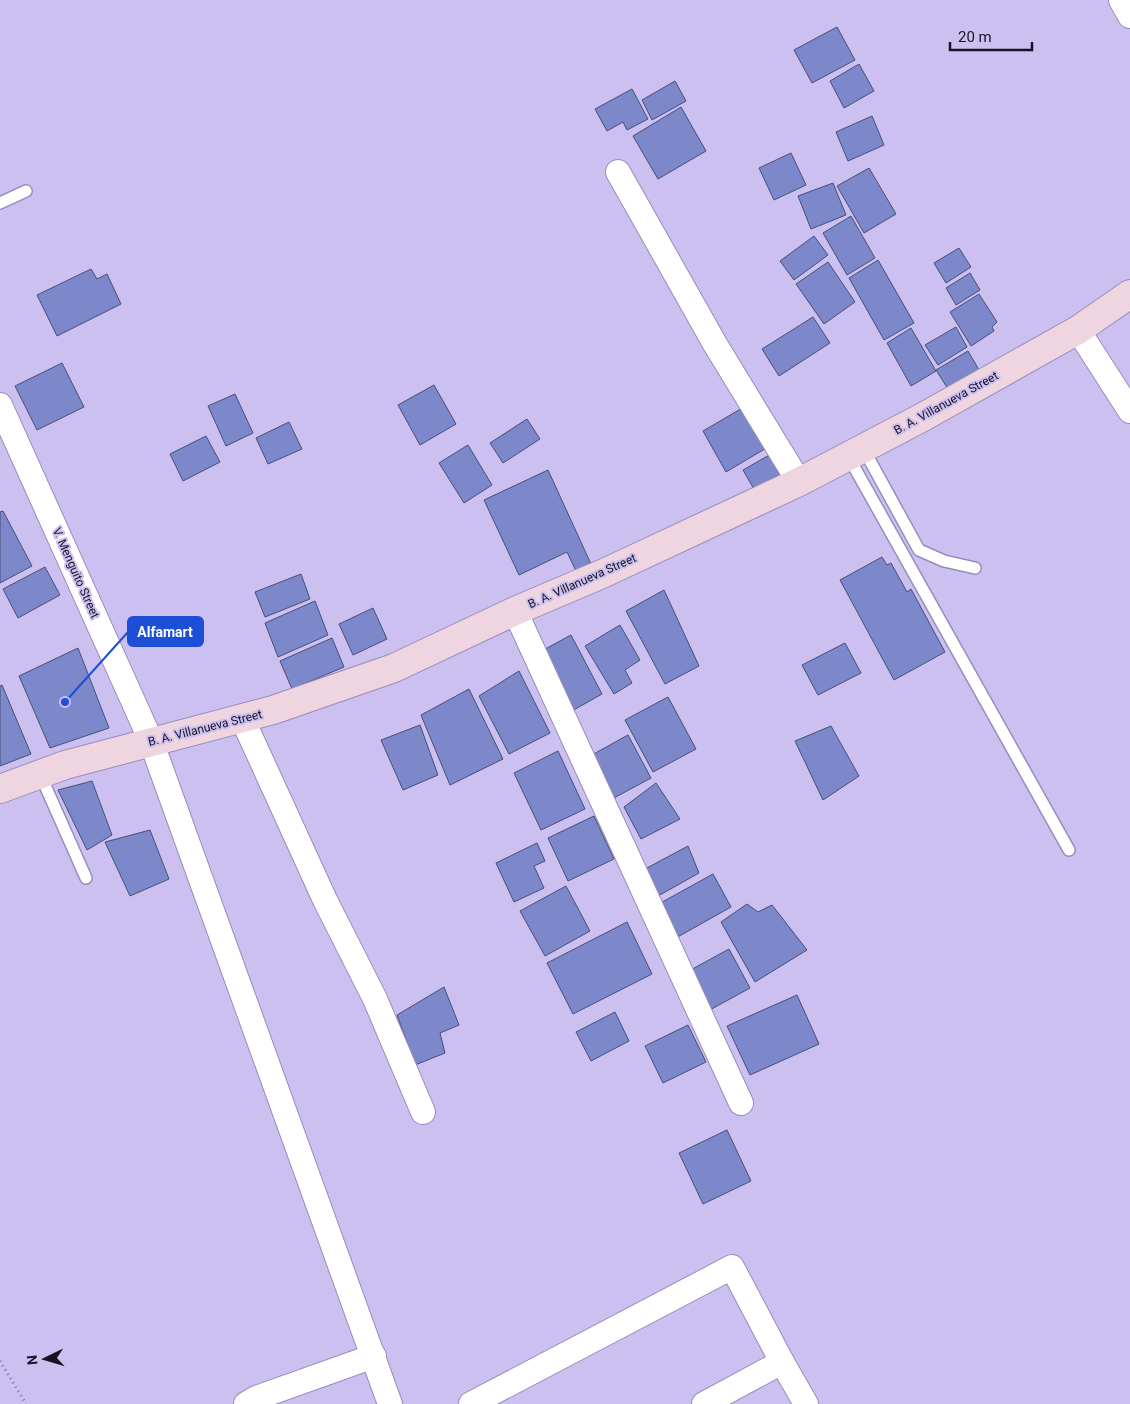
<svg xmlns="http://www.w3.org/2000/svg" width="1130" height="1404" viewBox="0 0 1130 1404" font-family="Roboto,sans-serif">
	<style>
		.building { fill: #7d88cb; stroke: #464e78 }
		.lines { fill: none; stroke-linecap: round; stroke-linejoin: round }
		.lane-casing { stroke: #988cbc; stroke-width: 14 }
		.street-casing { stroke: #988cbc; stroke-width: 26 }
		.secondary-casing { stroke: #988cbc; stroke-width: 30 }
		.path { stroke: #7b7294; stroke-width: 3; stroke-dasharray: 1 4; stroke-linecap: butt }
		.lane { stroke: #fff; stroke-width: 11 }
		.street { stroke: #fff; stroke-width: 24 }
		.secondary { stroke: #eed5df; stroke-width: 28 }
		.labels { text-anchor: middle; stroke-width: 4; stroke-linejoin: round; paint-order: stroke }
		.street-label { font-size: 12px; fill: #171223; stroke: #ccc0f1 }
		.leader { fill: none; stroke: #1d4ed8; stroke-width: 2 }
		.callout-dot { fill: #1d4ed8; stroke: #ccc0f1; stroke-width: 2 }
		.callout { fill: #1d4ed8; stroke: #1d4ed8; stroke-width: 2 }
		.callout-label { font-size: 14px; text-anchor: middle; font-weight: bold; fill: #fff }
	</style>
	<rect width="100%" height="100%" fill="#ccc0f1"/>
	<g class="building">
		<polygon points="837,27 855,60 812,83 794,50"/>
		<polygon points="859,64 874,91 844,108 830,81"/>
		<polygon points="675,81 686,101 652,120 642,100"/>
		<polygon points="632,89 648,119 627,130 623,122 607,131 595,109"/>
		<polygon points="681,107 706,151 658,179 633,136"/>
		<polygon points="872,116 884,145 848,161 836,132"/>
		<polygon points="791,153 806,185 774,200 759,168"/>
		<polygon points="869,168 896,214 864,233 837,186"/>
		<polygon points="833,183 846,215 811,229 798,196"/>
		<polygon points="851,216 875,258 847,275 823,233"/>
		<polygon points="814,236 828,255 794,280 780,261"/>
		<polygon points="959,248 971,267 946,283 934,263"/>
		<polygon points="878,260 914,323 884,340 849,278"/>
		<polygon points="828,262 855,302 824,324 796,284"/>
		<polygon points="91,269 97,279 107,274 121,304 57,336 37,295"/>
		<polygon points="970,273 980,290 956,305 946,288"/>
		<polygon points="979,294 997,322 992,327 994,331 971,346 950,312"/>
		<polygon points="813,317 830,343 779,376 762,349"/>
		<polygon points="956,327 967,347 938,365 925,345"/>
		<polygon points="911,328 936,371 911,386 887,343"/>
		<polygon points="968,351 979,370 948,389 936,370"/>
		<polygon points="62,363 84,407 37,430 15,386"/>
		<polygon points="434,385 456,424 420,445 398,405"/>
		<polygon points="235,394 253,433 226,446 208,406"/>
		<polygon points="744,407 768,447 726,472 703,431"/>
		<polygon points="527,419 540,439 503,463 490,443"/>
		<polygon points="289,422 302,449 268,464 256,438"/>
		<polygon points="206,436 220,462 183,481 170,454"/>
		<polygon points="468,445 492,485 464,503 439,463"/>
		<polygon points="773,453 788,481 759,498 743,470"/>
		<polygon points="548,470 591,564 576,571 567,552 519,575 484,500"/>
		<polygon points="3,511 32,566 0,583 0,512"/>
		<polygon points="882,557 887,565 891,563 907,592 911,589 945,652 894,680 840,580"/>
		<polygon points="45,567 60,595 18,618 3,589"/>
		<polygon points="301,574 310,599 265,617 255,592"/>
		<polygon points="664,590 699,666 665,684 626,611"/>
		<polygon points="315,601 328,635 278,657 265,623"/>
		<polygon points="373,608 387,639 353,655 339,624"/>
		<polygon points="620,625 640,660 625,670 632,683 614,694 585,646"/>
		<polygon points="571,635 602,694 570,712 538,653"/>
		<polygon points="332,638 344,667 292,689 280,661"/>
		<polygon points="845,643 861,673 818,695 802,665"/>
		<polygon points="78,648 109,728 50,748 19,676"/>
		<polygon points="519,671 550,733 509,754 479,696"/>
		<polygon points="2,685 31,754 0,766 0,686"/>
		<polygon points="469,689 503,759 450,785 421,715"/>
		<polygon points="668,697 696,749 653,772 625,720"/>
		<polygon points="420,725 438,775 403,790 381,740"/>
		<polygon points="831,726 859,776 823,800 795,741"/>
		<polygon points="628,735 651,778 612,799 590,756"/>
		<polygon points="558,751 585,809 541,830 514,773"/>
		<polygon points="92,781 112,835 87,850 58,790"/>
		<polygon points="656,783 680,819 641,839 624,807"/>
		<polygon points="594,816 614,859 568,881 548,838"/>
		<polygon points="150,830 169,879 130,896 105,842"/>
		<polygon points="537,843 545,861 534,866 544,888 514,902 496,863"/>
		<polygon points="688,846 699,873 658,896 645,869"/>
		<polygon points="713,874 731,907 674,939 655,906"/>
		<polygon points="566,886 590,931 545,956 520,911"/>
		<polygon points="747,904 758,912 772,905 807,950 755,982 721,922"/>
		<polygon points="627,922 652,974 573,1014 547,963"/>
		<polygon points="729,949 750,988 708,1011 687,972"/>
		<polygon points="444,987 459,1025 440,1033 445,1053 415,1065 397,1015"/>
		<polygon points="797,995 819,1044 750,1075 727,1026"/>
		<polygon points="615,1012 629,1041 591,1061 576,1032"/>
		<polygon points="688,1025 706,1062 663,1083 645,1046"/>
		<polygon points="727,1130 751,1181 703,1204 679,1153"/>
	</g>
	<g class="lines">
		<defs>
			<g id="lane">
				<polyline points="0,203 26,191"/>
				<polyline points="863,448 919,550 944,561 975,568"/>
				<polyline points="848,456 1069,850"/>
				<polyline points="40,774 86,878"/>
			</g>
			<g id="street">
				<polyline points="1121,0 1130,16"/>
				<polyline points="618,172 715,344 799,482"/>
				<polyline points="1078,330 1130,411"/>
				<polyline points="0,405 151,741 390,1404"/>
				<polyline points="515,611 741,1103"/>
				<polyline points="242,718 325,900 375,999 423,1112"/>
				<polyline points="246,1404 256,1398 374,1356"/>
				<polyline points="471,1404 732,1267 782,1362 806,1404"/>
				<polyline points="704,1404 782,1362"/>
			</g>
			<polyline id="secondary" points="0,789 65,765 273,710 394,668 515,611 602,574 799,482 923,417 1078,330 1130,294"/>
		</defs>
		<use href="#lane" class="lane-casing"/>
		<use href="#street" class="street-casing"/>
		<use href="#secondary" class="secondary-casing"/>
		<polyline class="path" points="0,1361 26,1404"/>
		<use href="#lane" class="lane"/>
		<use href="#street" class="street"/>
		<use href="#secondary" class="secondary"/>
	</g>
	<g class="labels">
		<g class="street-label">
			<text transform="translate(946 403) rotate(-29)" y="4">B. A. Villanueva Street</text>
			<text transform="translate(76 573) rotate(66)" y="4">V. Menguito Street</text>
			<text transform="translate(582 581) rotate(-24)" y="4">B. A. Villanueva Street</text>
			<text transform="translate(205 728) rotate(-14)" y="4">B. A. Villanueva Street</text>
		</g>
	</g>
	<path class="leader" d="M65 702L128 632"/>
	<circle class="callout-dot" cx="65" cy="702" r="5"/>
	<rect class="callout" x="128" y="617" width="75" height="29" rx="5"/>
	<g class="callout-label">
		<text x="165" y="637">Alfamart</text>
	</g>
	<g transform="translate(45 1359) rotate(265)" stroke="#ccc0f1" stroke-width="4" paint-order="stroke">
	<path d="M0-4L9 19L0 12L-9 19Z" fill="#171223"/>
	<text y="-8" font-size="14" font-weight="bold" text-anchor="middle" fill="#171223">N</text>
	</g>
	<path d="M950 42v8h82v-8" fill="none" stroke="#171223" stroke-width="2.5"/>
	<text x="958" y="42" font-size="15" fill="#171223" stroke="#ccc0f1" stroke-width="4" paint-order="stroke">20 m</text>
</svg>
